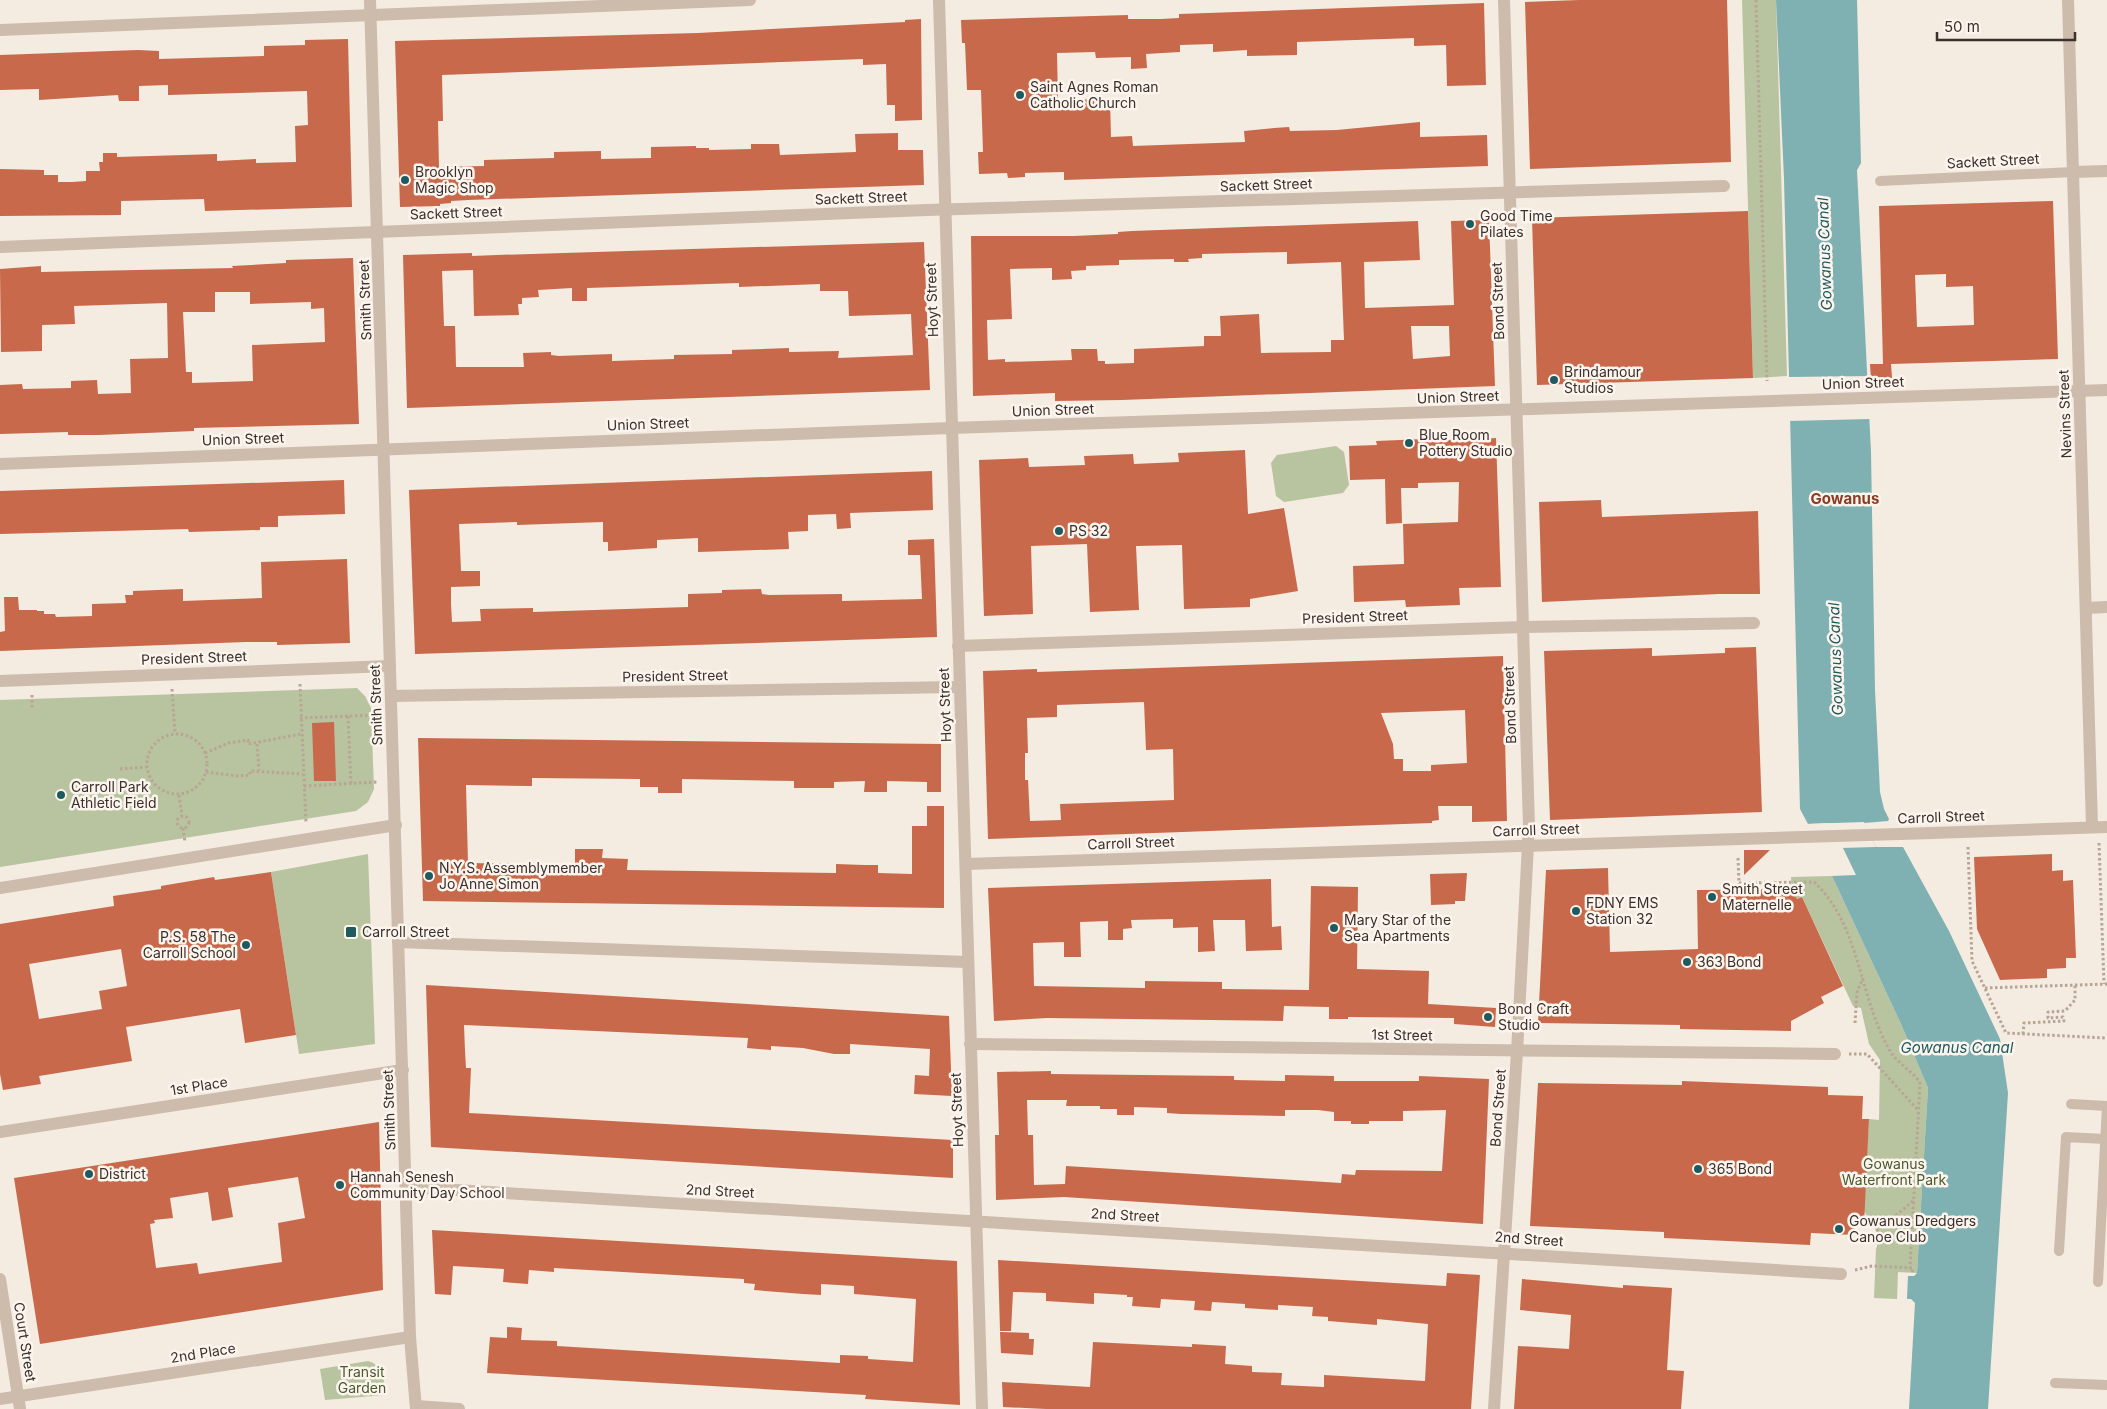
<svg xmlns="http://www.w3.org/2000/svg" width="2107" height="1409" viewBox="0 0 2107 1409" font-family="Inter,sans-serif">
	<style>
		.green { fill: #b8c4a0 }
		.water { fill: #7fb0b2 }
		.pier { fill: #f4ebe1 }
		.building { fill: #c8694b; fill-rule: evenodd }
		.lines { fill: none; stroke-linecap: round; stroke-linejoin: round }
		.path { stroke: #b9a596; stroke-width: 3; stroke-dasharray: 2.5 2.5; stroke-linecap: butt }
		.service { stroke: #cdbbac; stroke-width: 10 }
		.pedestrian { stroke: #cdbbac; stroke-width: 12 }
		.minor { stroke: #cdbbac; stroke-width: 12 }
		.tertiary { stroke: #cdbbac; stroke-width: 12 }
		.poi-dot { fill: #1f5a5e; stroke: #fbf5ee; stroke-width: 2 }
		.labels { text-anchor: middle; stroke-width: 5; stroke-linejoin: round; paint-order: stroke }
		.poi-label { font-size: 14px; fill: #3b302b; stroke: #fbf5ee; text-anchor: start }
		.street-label { font-size: 14px; fill: #3b302b; stroke: #fbf5ee }
		.park-label { font-size: 14px; fill: #4a5a2e; stroke: #fbf5ee }
		.water-label { font-size: 15px; font-style: italic; fill: #1f5a5e; stroke: #fbf5ee }
		.neighbourhood-label { font-size: 15px; font-weight: bold; fill: #8c3b22; stroke: #fbf5ee }
	</style>
	<rect width="100%" height="100%" fill="#f4ebe1"/>
	<g class="green">
		<polygon points="1742,0 1776,0 1787,376 1753,378"/>
		<polygon points="1336,446 1344,452 1349,485 1343,493 1284,502 1276,496 1271,463 1277,455"/>
		<polygon points="357,688 365,696 371,708 374,789 368,802 356,811 0,867 0,700"/>
		<polygon points="368,854 375,1044 299,1054 271,872"/>
		<polygon points="1832,876 1901,1024 1928,1088 1917,1273 1898,1272 1897,1299 1874,1298 1876,1249 1880,1237 1864,1211 1869,1119 1879,1120 1880,1060 1869,1044 1861,1008 1853,1006 1802,897 1797,899 1792,889 1791,877"/>
		<path d="M 368,1361 C 385,1366 384,1380 385,1395 L 325,1400 L 320,1369 Z"/>
	</g>
	<polygon class="water" points="1776,0 1857,0 1861,163 1857,170 1871,452 1875,690 1880,792 1884,809 1889,819 1888,821 1864,823 1876,847 1903,847 1949,931 2000,1039 2008,1093 1988,1409 1909,1409 1915,1303 1911,1299 1907,1299 1908,1276 1914,1276 1917,1273 1928,1088 1901,1024 1832,876 1856,875 1831,823 1808,824 1800,809 1784,179"/>
	<g class="pier">
		<polygon points="1870,376 1871,419 1788,421 1787,377"/>
		<polygon points="1864,822 1876,847 1840,848 1830,825 1805,824"/>
	</g>
	<g class="building">
		<polygon points="1579,0 1727,0 1731,162 1530,169 1525,2"/>
		<polygon points="1484,3 1486,85 1447,86 1446,45 1414,46 1414,38 1297,42 1297,55 1247,56 1247,50 1213,52 1213,44 1180,45 1180,52 1146,54 1147,68 1131,69 1131,57 1096,58 1095,52 1057,53 1058,100 1110,99 1111,137 1132,136 1133,146 1245,142 1244,131 1274,128 1289,127 1290,131 1337,130 1420,122 1420,137 1487,135 1488,166 1064,180 1064,172 1025,173 1025,177 1008,178 1007,173 979,174 978,152 983,152 981,90 967,90 965,43 962,43 961,20 1128,15 1128,19 1161,19 1179,18 1179,14"/>
		<polygon points="921,19 922,120 895,121 895,105 887,105 886,64 863,65 863,59 442,75 443,121 438,121 439,167 484,166 484,160 554,158 554,152 601,151 601,159 651,158 651,147 696,146 696,148 709,148 709,150 751,149 751,144 779,144 780,155 856,152 855,134 898,133 898,150 923,150 924,185 468,200 451,201 451,203 440,204 440,206 400,207 395,41 698,33 905,22 905,20"/>
		<polygon points="348,39 352,207 205,211 204,199 162,200 121,201 121,215 0,216 0,169 44,170 44,175 58,175 58,182 72,182 86,181 86,171 100,171 99,162 103,162 103,153 117,153 117,157 217,154 217,161 256,159 256,163 296,162 295,126 308,125 307,91 168,95 168,85 139,86 139,101 119,101 118,95 39,100 39,89 0,90 0,55 138,50 159,51 159,59 264,56 264,46 305,45 305,40"/>
		<path d="M 2053,201 L 2058,359 L 1891,364 L 1892,378 L 1871,379 L 1870,364 L 1883,364 L 1879,206 ZM 1946,274 L 1946,287 L 1973,286 L 1974,325 L 1917,327 L 1915,275 Z"/>
		<polygon points="1748,211 1753,378 1537,385 1532,218"/>
		<path d="M 1489,220 L 1495,386 L 1122,400 L 1055,401 L 1055,393 L 973,396 L 971,236 L 1074,236 L 1118,234 L 1118,232 L 1132,231 L 1418,221 L 1420,260 L 1364,262 L 1365,308 L 1454,305 L 1451,221 ZM 1287,252 L 1287,264 L 1341,262 L 1344,340 L 1331,340 L 1331,352 L 1261,353 L 1259,314 L 1220,316 L 1221,336 L 1204,336 L 1204,346 L 1134,349 L 1134,363 L 1105,364 L 1105,361 L 1098,361 L 1097,349 L 1071,349 L 1072,360 L 1005,362 L 1005,359 L 988,360 L 987,320 L 1012,319 L 1010,269 L 1052,268 L 1052,280 L 1072,279 L 1071,271 L 1086,270 L 1086,266 L 1119,265 L 1119,260 L 1174,259 L 1174,262 L 1189,262 L 1188,259 L 1202,258 L 1202,254 ZM 1411,326 L 1449,326 L 1450,356 L 1413,359 Z"/>
		<path d="M 924,242 L 930,390 L 407,408 L 403,255 L 472,253 L 472,256 L 497,255 ZM 473,270 L 474,316 L 519,315 L 518,304 L 522,304 L 522,298 L 539,297 L 538,290 L 572,288 L 572,301 L 587,301 L 587,288 L 739,283 L 739,287 L 820,284 L 820,291 L 848,291 L 849,316 L 911,314 L 913,355 L 838,358 L 839,351 L 789,352 L 789,348 L 732,350 L 732,354 L 674,355 L 674,359 L 612,361 L 612,354 L 559,356 L 551,355 L 551,352 L 523,353 L 524,367 L 456,367 L 455,326 L 444,326 L 442,271 Z"/>
		<path d="M 353,258 L 359,424 L 194,428 L 194,431 L 99,435 L 68,435 L 68,432 L 0,434 L 0,385 L 22,384 L 23,389 L 71,388 L 71,381 L 97,380 L 98,394 L 131,393 L 130,359 L 168,358 L 167,303 L 74,306 L 75,324 L 42,325 L 42,351 L 1,352 L 0,269 L 41,266 L 41,272 L 233,268 L 232,266 L 286,263 L 286,260 ZM 215,292 L 250,292 L 250,304 L 311,302 L 311,309 L 324,308 L 325,342 L 252,345 L 253,381 L 192,383 L 192,372 L 186,372 L 183,312 L 215,312 Z"/>
		<polygon points="1448,438 1448,440 1496,438 1501,587 1459,588 1460,605 1406,607 1405,600 1354,602 1353,566 1404,564 1403,524 1458,522 1459,482 1418,483 1418,488 1401,488 1402,523 1386,524 1385,479 1350,480 1349,446 1377,445 1376,441"/>
		<polygon points="1245,450 1248,514 1284,508 1298,591 1250,599 1250,607 1184,609 1182,545 1136,546 1139,610 1090,612 1087,544 1031,546 1033,614 984,616 979,460 1028,458 1029,467 1085,465 1084,456 1133,454 1134,464 1179,462 1178,453"/>
		<polygon points="932,471 933,510 850,513 851,528 837,529 836,514 808,515 808,531 788,532 789,549 698,552 698,538 657,540 657,548 608,551 608,542 603,542 603,522 517,525 517,522 459,524 461,571 480,571 480,586 451,587 451,604 452,622 481,621 480,609 533,608 533,612 688,607 688,594 722,593 722,590 761,589 762,594 769,595 842,594 842,601 922,599 920,555 908,555 908,540 934,539 937,637 415,654 409,490"/>
		<polygon points="344,480 345,514 278,516 278,527 260,527 260,530 189,532 188,529 0,534 0,491"/>
		<polygon points="1601,500 1602,517 1758,511 1760,594 1719,594 1542,602 1539,502"/>
		<polygon points="347,559 350,643 277,645 277,642 246,642 0,651 0,632 5,631 4,597 18,597 19,610 37,610 37,611 44,611 44,614 55,614 56,617 92,616 92,604 126,603 125,595 133,595 133,591 183,589 183,601 262,598 261,562"/>
		<polygon points="1756,647 1762,812 1550,820 1544,651 1652,648 1652,656 1725,653 1725,648"/>
		<path d="M 1503,656 L 1507,821 L 1472,822 L 1472,806 L 1438,806 L 1439,820 L 1432,821 L 1432,823 L 988,839 L 983,671 L 1037,669 L 1037,672 ZM 1144,702 L 1146,750 L 1173,749 L 1174,800 L 1060,804 L 1061,820 L 1030,821 L 1028,780 L 1025,780 L 1025,753 L 1028,753 L 1027,718 L 1057,717 L 1057,705 ZM 1465,710 L 1467,763 L 1431,765 L 1431,771 L 1403,771 L 1403,759 L 1394,759 L 1393,744 L 1381,713 Z"/>
		<polygon points="334,722 336,781 314,781 312,723"/>
		<polygon points="418,738 941,744 941,792 927,792 927,782 887,781 887,792 864,792 865,781 834,782 834,788 794,788 794,781 682,779 682,793 658,793 658,787 640,787 640,779 532,778 532,786 466,785 468,863 575,865 575,849 603,849 602,858 628,859 627,870 836,873 836,864 864,865 878,865 878,873 912,874 912,826 927,826 927,806 944,806 944,908 423,901"/>
		<polygon points="1744,850 1770,850 1744,875"/>
		<polygon points="2052,854 2052,871 2063,870 2063,881 2073,880 2076,958 2066,958 2066,968 2047,969 2047,978 2000,980 1977,929 1974,857"/>
		<polygon points="1608,868 1610,952 1698,949 1697,890 1792,889 1797,899 1802,897 1843,986 1821,997 1824,1003 1791,1021 1791,1031 1680,1029 1680,1025 1538,1023 1546,870"/>
		<path d="M 271,872 L 296,1035 L 245,1043 L 240,1009 L 126,1027 L 132,1061 L 39,1076 L 41,1084 L 3,1090 L 0,1074 L 0,924 L 114,906 L 113,896 L 161,889 L 161,886 L 214,877 L 215,880 ZM 121,949 L 127,986 L 99,991 L 102,1009 L 39,1019 L 29,964 Z"/>
		<polygon points="1467,873 1465,901 1455,901 1455,904 1431,905 1430,874"/>
		<polygon points="1271,879 1272,927 1281,926 1282,950 1246,951 1245,920 1213,920 1215,951 1198,952 1198,927 1173,928 1173,919 1131,920 1132,928 1123,929 1123,940 1108,940 1108,921 1080,922 1081,957 1064,957 1064,942 1033,943 1034,986 1145,988 1145,981 1222,982 1222,989 1309,990 1311,886 1358,887 1357,969 1429,971 1428,1004 1496,1008 1495,1027 1454,1024 1454,1018 1348,1017 1348,1019 1329,1019 1329,1007 1284,1006 1283,1021 1047,1018 994,1021 988,888"/>
		<polygon points="426,985 949,1016 952,1096 914,1094 915,1075 929,1076 930,1049 850,1044 850,1054 834,1054 803,1048 771,1046 771,1050 747,1048 748,1038 464,1025 465,1051 466,1068 471,1068 469,1113 953,1140 953,1178 431,1147"/>
		<path d="M 1051,1071 L 1051,1074 L 1234,1076 L 1234,1080 L 1285,1081 L 1285,1075 L 1334,1076 L 1334,1081 L 1419,1081 L 1419,1076 L 1489,1079 L 1483,1224 L 1064,1197 L 996,1200 L 995,1135 L 999,1135 L 997,1072 ZM 1027,1100 L 1067,1100 L 1066,1106 L 1100,1106 L 1100,1109 L 1117,1109 L 1117,1115 L 1134,1115 L 1134,1107 L 1167,1108 L 1167,1113 L 1181,1114 L 1234,1115 L 1285,1116 L 1285,1110 L 1318,1110 L 1334,1112 L 1334,1121 L 1351,1121 L 1351,1124 L 1369,1124 L 1369,1121 L 1403,1121 L 1403,1111 L 1446,1110 L 1442,1171 L 1356,1170 L 1355,1175 L 1342,1174 L 1341,1183 L 1066,1166 L 1065,1184 L 1034,1185 L 1033,1135 L 1028,1135 Z"/>
		<polygon points="1682,1081 1828,1087 1828,1095 1863,1096 1862,1119 1869,1119 1864,1225 1855,1224 1854,1235 1811,1233 1810,1245 1664,1238 1664,1232 1530,1226 1538,1083 1682,1085"/>
		<path d="M 379,1122 L 383,1290 L 40,1344 L 14,1178 ZM 298,1177 L 305,1218 L 278,1223 L 282,1262 L 199,1274 L 197,1263 L 156,1268 L 150,1224 L 155,1223 L 154,1220 L 173,1218 L 170,1198 L 208,1192 L 212,1221 L 233,1217 L 228,1188 Z"/>
		<polygon points="432,1230 957,1261 960,1405 865,1399 866,1395 487,1373 490,1337 507,1338 507,1327 522,1328 521,1340 557,1341 557,1346 840,1363 840,1355 868,1356 868,1359 913,1362 916,1299 854,1294 854,1286 821,1284 821,1295 803,1294 754,1290 755,1284 744,1283 744,1279 554,1268 554,1272 529,1270 528,1284 503,1282 504,1269 453,1266 451,1295 435,1294"/>
		<polygon points="998,1260 1446,1286 1447,1273 1480,1275 1471,1409 1046,1409 1003,1407 1002,1382 1090,1387 1093,1342 1192,1347 1192,1344 1226,1346 1225,1364 1252,1366 1252,1372 1282,1373 1281,1385 1324,1387 1324,1375 1425,1381 1428,1324 1377,1319 1377,1325 1328,1321 1328,1317 1312,1316 1313,1307 1278,1305 1278,1310 1245,1308 1245,1304 1212,1302 1211,1311 1194,1310 1195,1301 1161,1299 1160,1308 1132,1306 1133,1297 1127,1297 1127,1295 1094,1293 1094,1304 1046,1301 1046,1293 1013,1292 1011,1331 1000,1331"/>
		<polygon points="1522,1279 1623,1288 1623,1285 1672,1288 1667,1370 1684,1371 1681,1409 1514,1409 1518,1346 1569,1349 1571,1315 1520,1310"/>
		<polygon points="1000,1332 1029,1333 1029,1339 1034,1339 1033,1355 1001,1353"/>
	</g>
	<g class="lines">
		<g class="path">
			<polyline points="1756,0 1767,381"/>
			<polyline points="300,684 306,823"/>
			<polyline points="172,689 175,734"/>
			<polyline points="32,695 32,709"/>
			<polyline points="348,716 351,784"/>
			<polyline points="300,718 376,715"/>
			<circle cx="177" cy="764" r="30"/>
			<polyline points="257,744 259,770"/>
			<polyline points="205,753 228,743 248,740 248,744 301,734"/>
			<polyline points="120,769 146,767"/>
			<polyline points="206,772 238,776 250,775 250,771 303,774"/>
			<polyline points="304,786 377,782"/>
			<polyline points="179,795 182,815"/>
			<circle cx="183" cy="822" r="6"/>
			<polyline points="183,828 185,842"/>
			<polyline points="2099,843 2104,984"/>
			<polyline points="1968,847 1972,961 2006,1033 2107,1038"/>
			<path d="M 1738,858 L 1739,883 L 1814,882 C 1860,924 1859,997 1889,1049 C 1896,1063 1912,1070 1920,1083 L 1910,1268"/>
			<polyline points="1985,988 2107,984"/>
			<polyline points="1855,1023 1857,992 1863,978"/>
			<polyline points="2023,1034 2024,1023 2064,1021 2063,1017 2048,1018 2048,1012 2065,1011 2075,1000 2075,985"/>
			<polyline points="1849,1054 1867,1054 1918,1110"/>
			<polyline points="1865,1241 1913,1201"/>
			<polyline points="1855,1270 1872,1266 1913,1268 1912,1273"/>
		</g>
		<g class="service">
			<polyline points="1880,181 2073,172"/>
			<polyline points="2071,1104 2107,1106"/>
			<polyline points="2059,1251 2066,1137 2105,1139"/>
			<polyline points="2098,1282 2107,1106"/>
			<polyline points="2055,1383 2107,1385"/>
		</g>
		<polyline class="pedestrian" points="1707,840 1932,833"/>
		<g class="minor">
			<polyline points="939,0 982,1409"/>
			<polyline points="2068,0 2092,827"/>
			<polyline points="0,30 750,0"/>
			<polyline points="2073,172 2107,171"/>
			<polyline points="0,247 927,210 1724,186"/>
			<polyline points="2086,608 2107,607"/>
			<polyline points="958,646 1523,627 1754,623"/>
			<polyline points="0,681 390,666"/>
			<polyline points="391,696 959,687"/>
			<polyline points="1932,833 2107,827"/>
			<polyline points="966,864 1707,840"/>
			<polyline points="0,888 396,825"/>
			<polyline points="398,942 967,962"/>
			<polyline points="970,1044 1835,1054"/>
			<polyline points="0,1132 403,1070"/>
			<polyline points="406,1187 1841,1274"/>
			<polyline points="0,1399 410,1337"/>
			<polyline points="416,1406 459,1409"/>
			<polyline points="1494,1409 1517,1052 1529,826 1504,0"/>
		</g>
		<g class="tertiary">
			<polyline points="370,0 410,1337 416,1409"/>
			<polyline points="0,464 951,428 2107,390"/>
			<polyline points="0,1279 20,1409"/>
		</g>
	</g>
	<g class="poi-dot">
		<circle cx="1020" cy="95" r="5"/>
		<circle cx="405" cy="180" r="5"/>
		<circle cx="1470" cy="224" r="5"/>
		<circle cx="1554" cy="380" r="5"/>
		<circle cx="1409" cy="443" r="5"/>
		<circle cx="1059" cy="531" r="5"/>
		<circle cx="61" cy="795" r="5"/>
		<circle cx="429" cy="876" r="5"/>
		<circle cx="1712" cy="897" r="5"/>
		<circle cx="1576" cy="911" r="5"/>
		<circle cx="1334" cy="928" r="5"/>
		<rect x="345" y="926" width="12" height="12" rx="2.5"/>
		<circle cx="246" cy="945" r="5"/>
		<circle cx="1687" cy="962" r="5"/>
		<circle cx="1488" cy="1017" r="5"/>
		<circle cx="1698" cy="1169" r="5"/>
		<circle cx="89" cy="1174" r="5"/>
		<circle cx="340" cy="1185" r="5"/>
		<circle cx="1839" cy="1229" r="5"/>
	</g>
	<g class="labels">
		<g class="poi-label">
			<text x="1030" y="92">Saint Agnes Roman<tspan x="1030" dy="16">Catholic Church</tspan></text>
			<text x="415" y="177">Brooklyn<tspan x="415" dy="16">Magic Shop</tspan></text>
			<text x="1480" y="221">Good Time<tspan x="1480" dy="16">Pilates</tspan></text>
			<text x="1564" y="377">Brindamour<tspan x="1564" dy="16">Studios</tspan></text>
			<text x="1419" y="440">Blue Room<tspan x="1419" dy="16">Pottery Studio</tspan></text>
			<text x="1069" y="536">PS 32</text>
			<text x="71" y="792">Carroll Park<tspan x="71" dy="16">Athletic Field</tspan></text>
			<text x="439" y="873">N.Y.S. Assemblymember<tspan x="439" dy="16">Jo Anne Simon</tspan></text>
			<text x="1722" y="894">Smith Street<tspan x="1722" dy="16">Maternelle</tspan></text>
			<text x="1586" y="908">FDNY EMS<tspan x="1586" dy="16">Station 32</tspan></text>
			<text x="1344" y="925">Mary Star of the<tspan x="1344" dy="16">Sea Apartments</tspan></text>
			<text x="362" y="937">Carroll Street</text>
			<text x="236" y="942" text-anchor="end">P.S. 58 The<tspan x="236" dy="16">Carroll School</tspan></text>
			<text x="1697" y="967">363 Bond</text>
			<text x="1498" y="1014">Bond Craft<tspan x="1498" dy="16">Studio</tspan></text>
			<text x="1708" y="1174">365 Bond</text>
			<text x="99" y="1179">District</text>
			<text x="350" y="1182">Hannah Senesh<tspan x="350" dy="16">Community Day School</tspan></text>
			<text x="1849" y="1226">Gowanus Dredgers<tspan x="1849" dy="16">Canoe Club</tspan></text>
		</g>
		<g class="street-label">
			<text transform="translate(1993 161) rotate(-3)" y="5">Sackett Street</text>
			<text transform="translate(1266 185) rotate(-2)" y="5">Sackett Street</text>
			<text transform="translate(861 198) rotate(-2)" y="5">Sackett Street</text>
			<text transform="translate(456 213) rotate(-2)" y="5">Sackett Street</text>
			<text transform="translate(365 300) rotate(-92)" y="5">Smith Street</text>
			<text transform="translate(932 300) rotate(-92)" y="5">Hoyt Street</text>
			<text transform="translate(1498 301) rotate(-92)" y="5">Bond Street</text>
			<text transform="translate(1863 383) rotate(-2)" y="5">Union Street</text>
			<text transform="translate(1458 397) rotate(-2)" y="5">Union Street</text>
			<text transform="translate(1053 410) rotate(-2)" y="5">Union Street</text>
			<text transform="translate(2065 414) rotate(-92)" y="5">Nevins Street</text>
			<text transform="translate(648 424) rotate(-2)" y="5">Union Street</text>
			<text transform="translate(243 439) rotate(-2)" y="5">Union Street</text>
			<text transform="translate(1355 617) rotate(-2)" y="5">President Street</text>
			<text transform="translate(194 658) rotate(-2)" y="5">President Street</text>
			<text transform="translate(675 676) rotate(-1)" y="5">President Street</text>
			<text transform="translate(376 705) rotate(-92)" y="5">Smith Street</text>
			<text transform="translate(945 705) rotate(-92)" y="5">Hoyt Street</text>
			<text transform="translate(1510 705) rotate(-92)" y="5">Bond Street</text>
			<text transform="translate(1941 817) rotate(-2)" y="5">Carroll Street</text>
			<text transform="translate(1536 830) rotate(-2)" y="5">Carroll Street</text>
			<text transform="translate(1131 843) rotate(-2)" y="5">Carroll Street</text>
			<text transform="translate(1402 1035) rotate(1)" y="5">1st Street</text>
			<text transform="translate(199 1086) rotate(-9)" y="5">1st Place</text>
			<text transform="translate(1498 1108) rotate(-86)" y="5">Bond Street</text>
			<text transform="translate(389 1110) rotate(-92)" y="5">Smith Street</text>
			<text transform="translate(957 1110) rotate(-92)" y="5">Hoyt Street</text>
			<text transform="translate(720 1191) rotate(3)" y="5">2nd Street</text>
			<text transform="translate(1125 1215) rotate(3)" y="5">2nd Street</text>
			<text transform="translate(1529 1239) rotate(4)" y="5">2nd Street</text>
			<text transform="translate(25 1342) rotate(81)" y="5">Court Street</text>
			<text transform="translate(203 1353) rotate(-9)" y="5">2nd Place</text>
		</g>
		<g class="park-label">
			<text x="1894" y="1169">Gowanus<tspan x="1894" dy="16">Waterfront Park</tspan></text>
			<text x="362" y="1377">Transit<tspan x="362" dy="16">Garden</tspan></text>
		</g>
		<g class="water-label">
			<text transform="translate(1825 254) rotate(-92)" y="5">Gowanus Canal</text>
			<text transform="translate(1836 659) rotate(-92)" y="5">Gowanus Canal</text>
			<text x="1957" y="1053">Gowanus Canal</text>
		</g>
		<g class="neighbourhood-label">
			<text x="1845" y="504">Gowanus</text>
		</g>
	</g>
	<path d="M1937 32v8h138v-8" fill="none" stroke="#3b302b" stroke-width="2.5"/>
	<text x="1944" y="32" font-size="15" fill="#3b302b" stroke="#fbf5ee" stroke-width="4" paint-order="stroke">50 m</text>
</svg>
